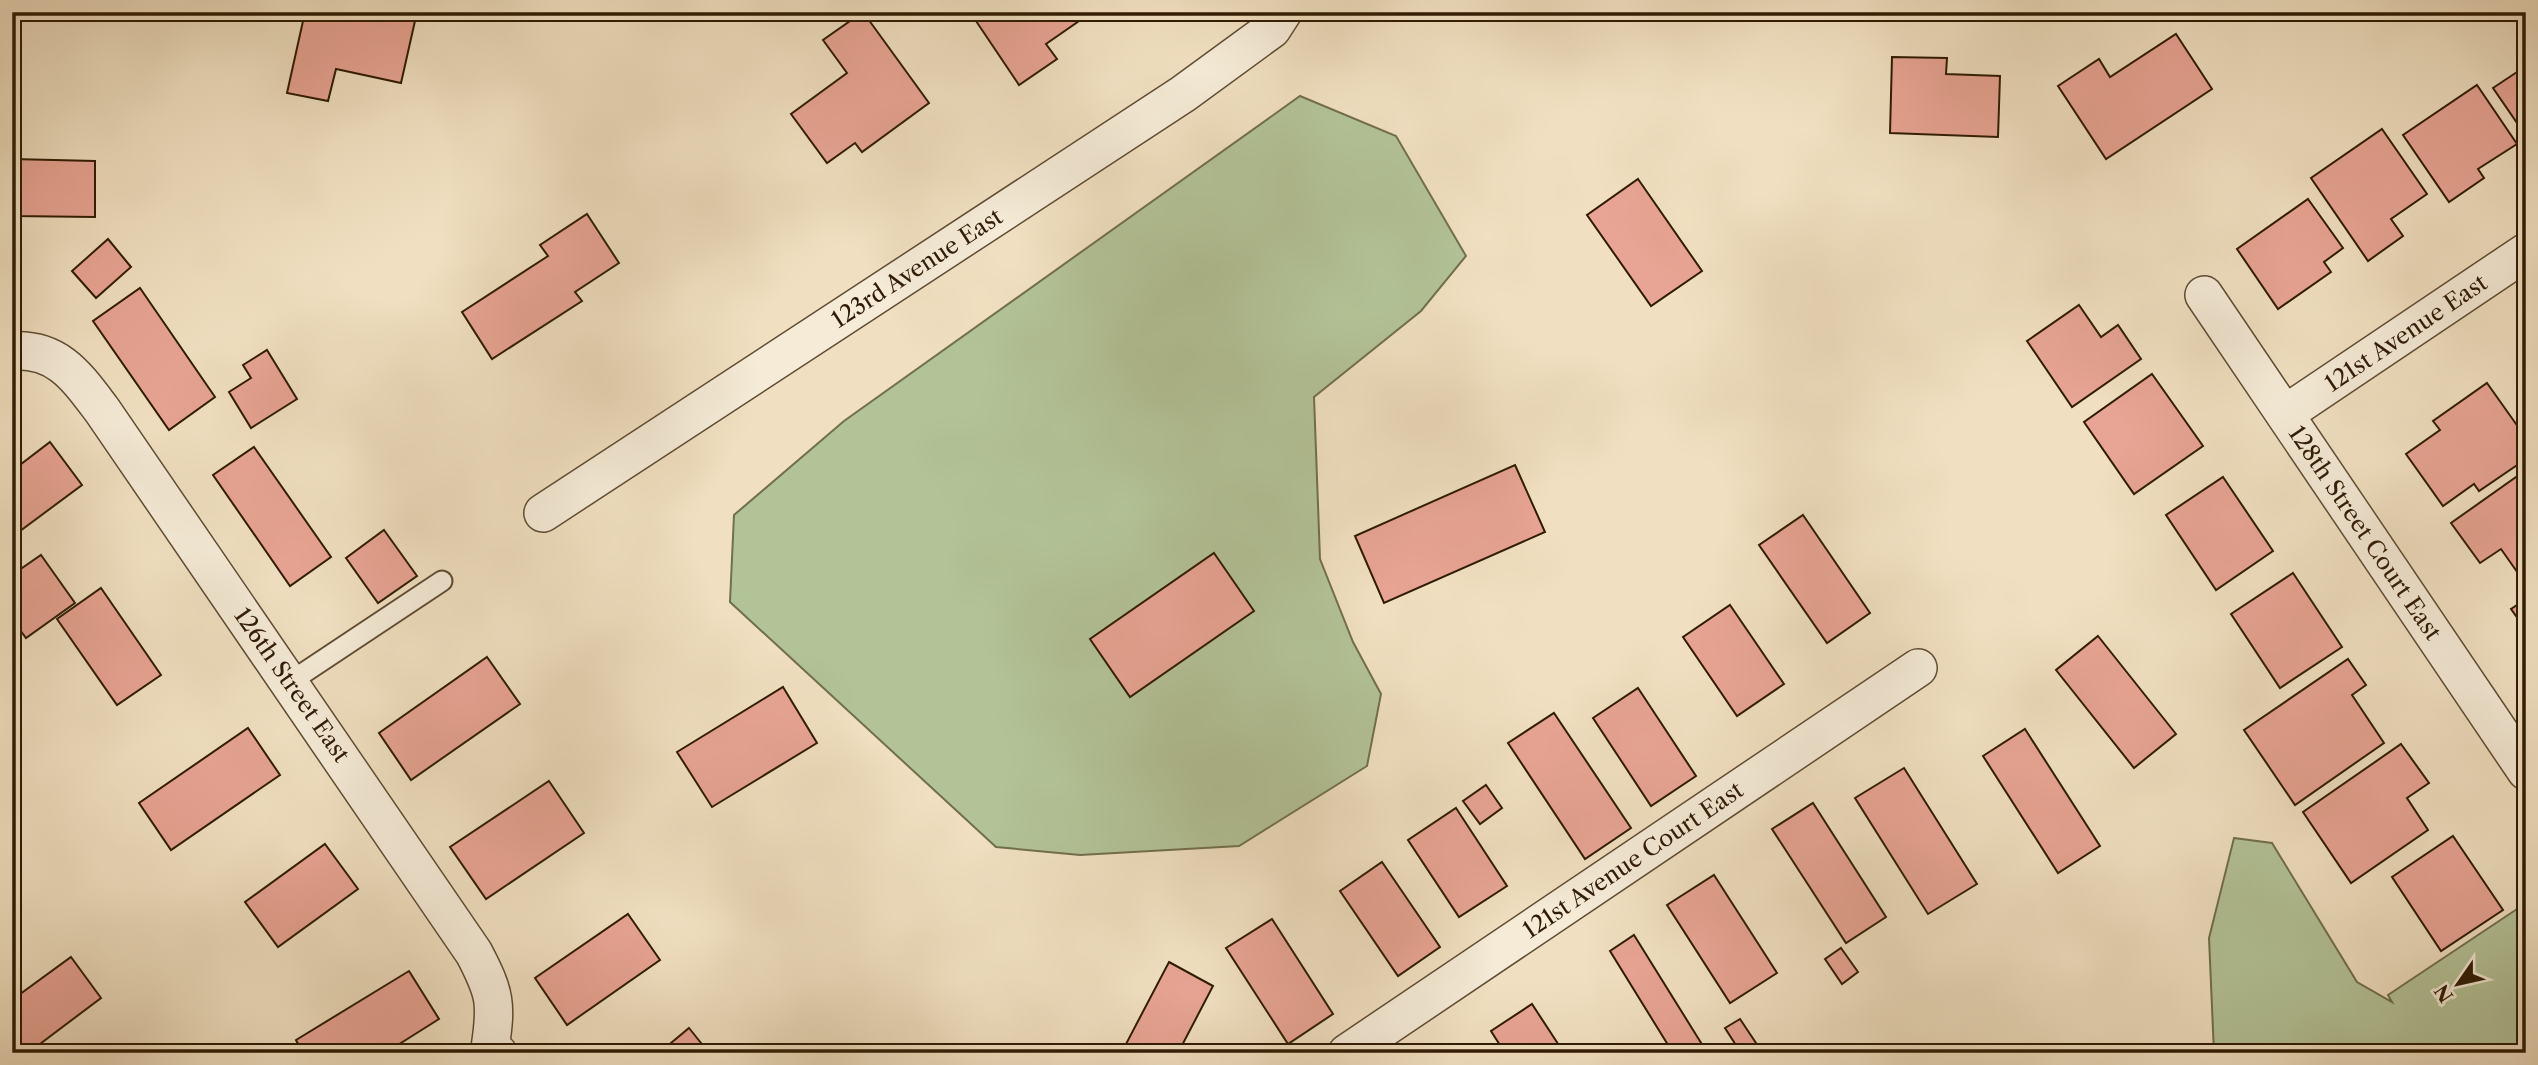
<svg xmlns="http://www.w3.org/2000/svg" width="2538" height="1065" viewBox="0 0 2538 1065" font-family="'Libre Caslon Text',serif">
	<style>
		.green { fill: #b3c398; stroke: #716f4e; stroke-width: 2 }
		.building { fill: #e8a494; stroke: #2f1b04; stroke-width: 2 }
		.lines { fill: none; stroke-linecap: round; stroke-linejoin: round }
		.service-casing { stroke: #5f4c33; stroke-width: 23 }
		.minor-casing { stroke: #5f4c33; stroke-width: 40 }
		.service { stroke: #f5ebd7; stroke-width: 19 }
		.minor { stroke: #f5ebd7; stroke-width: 37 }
		.labels { text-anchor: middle; stroke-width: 5; stroke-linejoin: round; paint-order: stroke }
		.street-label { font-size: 23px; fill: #2f1b04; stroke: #f5ebd7 }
	</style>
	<rect width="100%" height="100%" fill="#f0e0c1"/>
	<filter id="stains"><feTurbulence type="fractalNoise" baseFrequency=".00286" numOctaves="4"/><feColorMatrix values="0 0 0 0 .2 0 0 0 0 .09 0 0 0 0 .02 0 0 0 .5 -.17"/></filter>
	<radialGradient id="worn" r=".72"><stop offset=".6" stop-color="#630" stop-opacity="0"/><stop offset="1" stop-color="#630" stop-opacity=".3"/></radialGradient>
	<g class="green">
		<polygon points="1300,96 1396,136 1466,256 1421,311 1314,397 1320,559 1353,642 1381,694 1367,766 1239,846 1080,855 996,847 730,602 734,515 844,421"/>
		<polygon points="2234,838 2272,843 2357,982 2392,1002 2388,995 2526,903 2526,1053 2214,1053 2209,938"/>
	</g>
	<g class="building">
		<polygon points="305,12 359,15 359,12 417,12 401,83 336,69 328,101 287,93"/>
		<polygon points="863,12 929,103 862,152 855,143 827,163 791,114 847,73 823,40"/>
		<polygon points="970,12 1092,12 1046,44 1057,59 1019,85"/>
		<polygon points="2176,34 2212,89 2106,159 2058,86 2099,59 2110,77"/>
		<polygon points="1892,57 1947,58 1946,74 2000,76 1998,137 1890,133"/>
		<polygon points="2526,66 2526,136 2493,88"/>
		<polygon points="2477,85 2517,144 2478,169 2484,178 2449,202 2403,135"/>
		<polygon points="2382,129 2427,194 2391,219 2403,236 2368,261 2311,178"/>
		<polygon points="12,159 95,161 95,217 12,216"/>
		<polygon points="1638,179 1702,271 1651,306 1587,215"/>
		<polygon points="2308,199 2343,248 2324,262 2331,272 2278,309 2237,249"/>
		<polygon points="587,214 619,263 575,292 582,301 492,359 462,312 548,256 540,245"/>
		<polygon points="108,239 131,267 96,298 72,271"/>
		<polygon points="140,288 215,397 169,430 93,321"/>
		<polygon points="2079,305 2101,337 2118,325 2141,359 2072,407 2027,341"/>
		<polygon points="267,350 297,399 251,428 229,392 251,378 243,365"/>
		<polygon points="2152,374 2203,446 2134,494 2084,422"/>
		<polygon points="2487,383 2526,438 2526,459 2479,491 2474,484 2443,506 2406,454 2440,430 2433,421"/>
		<polygon points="50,442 82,485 12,537 12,471"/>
		<polygon points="254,447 331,557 290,586 213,475"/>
		<polygon points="1515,465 1545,532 1384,603 1355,536"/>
		<polygon points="2526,470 2526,573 2520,576 2501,549 2480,563 2451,523"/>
		<polygon points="2223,477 2273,551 2216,590 2166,515"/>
		<polygon points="1803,515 1870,613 1827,643 1759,545"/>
		<polygon points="384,530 417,576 378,603 346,558"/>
		<polygon points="1214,553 1254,611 1130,697 1090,639"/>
		<polygon points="41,555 75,603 26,638 12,619 12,575"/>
		<polygon points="2293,573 2342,647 2280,688 2231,614"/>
		<polygon points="101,588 161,675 117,705 57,619"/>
		<polygon points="2526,599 2526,630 2511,609"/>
		<polygon points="1730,605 1784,684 1737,716 1683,637"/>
		<polygon points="2098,636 2176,734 2134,768 2056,670"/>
		<polygon points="487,657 520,704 411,780 379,733"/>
		<polygon points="2348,659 2366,685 2352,695 2384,743 2295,805 2244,730"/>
		<polygon points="783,687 817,743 712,807 677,752"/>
		<polygon points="1638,688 1696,776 1651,806 1593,718"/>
		<polygon points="1554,713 1631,828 1585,859 1508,743"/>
		<polygon points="248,728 280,775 171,850 139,803"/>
		<polygon points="2025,729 2100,846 2058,873 1983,756"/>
		<polygon points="2401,744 2429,783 2407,798 2428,830 2351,883 2303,812"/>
		<polygon points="1904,768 1977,884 1928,914 1855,798"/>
		<polygon points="549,781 584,833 486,899 450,847"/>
		<polygon points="1486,785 1502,808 1480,824 1463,801"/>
		<polygon points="1813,803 1886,917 1846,943 1772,829"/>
		<polygon points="1456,808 1507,886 1459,917 1408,840"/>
		<polygon points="2453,836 2503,910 2441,951 2392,877"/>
		<polygon points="325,844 358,889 278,947 245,902"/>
		<polygon points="1382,862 1440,947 1398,976 1340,891"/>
		<polygon points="1714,875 1777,973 1730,1003 1667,905"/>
		<polygon points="628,914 660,960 567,1025 535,978"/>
		<polygon points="1272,919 1333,1014 1288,1044 1226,948"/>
		<polygon points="1634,935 1703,1046 1693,1053 1673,1053 1610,951"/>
		<polygon points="1841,948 1858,972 1842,984 1825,959"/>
		<polygon points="71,957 101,998 28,1053 12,1053 12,1000"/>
		<polygon points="1169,962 1213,986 1178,1053 1142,1053 1126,1044"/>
		<polygon points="409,971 439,1019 385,1053 303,1053 296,1040"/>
		<polygon points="1532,1004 1564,1053 1505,1053 1491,1031"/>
		<polygon points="1740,1019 1758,1046 1747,1053 1741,1053 1725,1028"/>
		<polygon points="689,1028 709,1053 659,1053"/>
		<rect x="988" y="1049" width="52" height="4"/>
	</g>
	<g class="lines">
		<defs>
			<polyline id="service" points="290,682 442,581"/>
			<g id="minor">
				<polyline points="2204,295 2526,771"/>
				<path d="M 12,351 C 58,348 77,377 102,410 L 474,953 C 495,993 497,1003 490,1048 L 498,1053"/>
				<polyline points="2285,414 2526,252"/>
				<polyline points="543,513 1183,94 1272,29 1283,12"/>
				<polyline points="1347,1053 1918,668"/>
			</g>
		</defs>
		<use href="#service" class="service-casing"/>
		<use href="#minor" class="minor-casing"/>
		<use href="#service" class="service"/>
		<use href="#minor" class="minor"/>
	</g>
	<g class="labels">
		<g class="street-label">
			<text transform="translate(917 268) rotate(-33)" y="8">123rd Avenue East</text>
			<text transform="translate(2406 333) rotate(-34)" y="8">121st Avenue East</text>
			<text transform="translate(2365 533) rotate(56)" y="8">128th Street Court East</text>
			<text transform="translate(292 685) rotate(55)" y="8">126th Street East</text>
			<text transform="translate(1633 860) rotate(-34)" y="8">121st Avenue Court East</text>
		</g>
	</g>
	<rect width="2538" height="1065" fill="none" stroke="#f0e0c1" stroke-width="42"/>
	<rect x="14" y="14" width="2510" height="1037" fill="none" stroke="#2f1b04" stroke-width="3.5"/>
	<rect x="21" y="21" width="2496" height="1023" fill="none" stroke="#2f1b04" stroke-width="2"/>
	<g transform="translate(2458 984) rotate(236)" stroke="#f5ebd7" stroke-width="5" paint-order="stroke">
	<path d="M0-5L12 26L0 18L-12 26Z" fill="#2f1b04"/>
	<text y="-10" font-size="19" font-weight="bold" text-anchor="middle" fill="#2f1b04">N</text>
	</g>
	<rect width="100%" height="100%" filter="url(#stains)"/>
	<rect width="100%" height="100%" fill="url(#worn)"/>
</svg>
